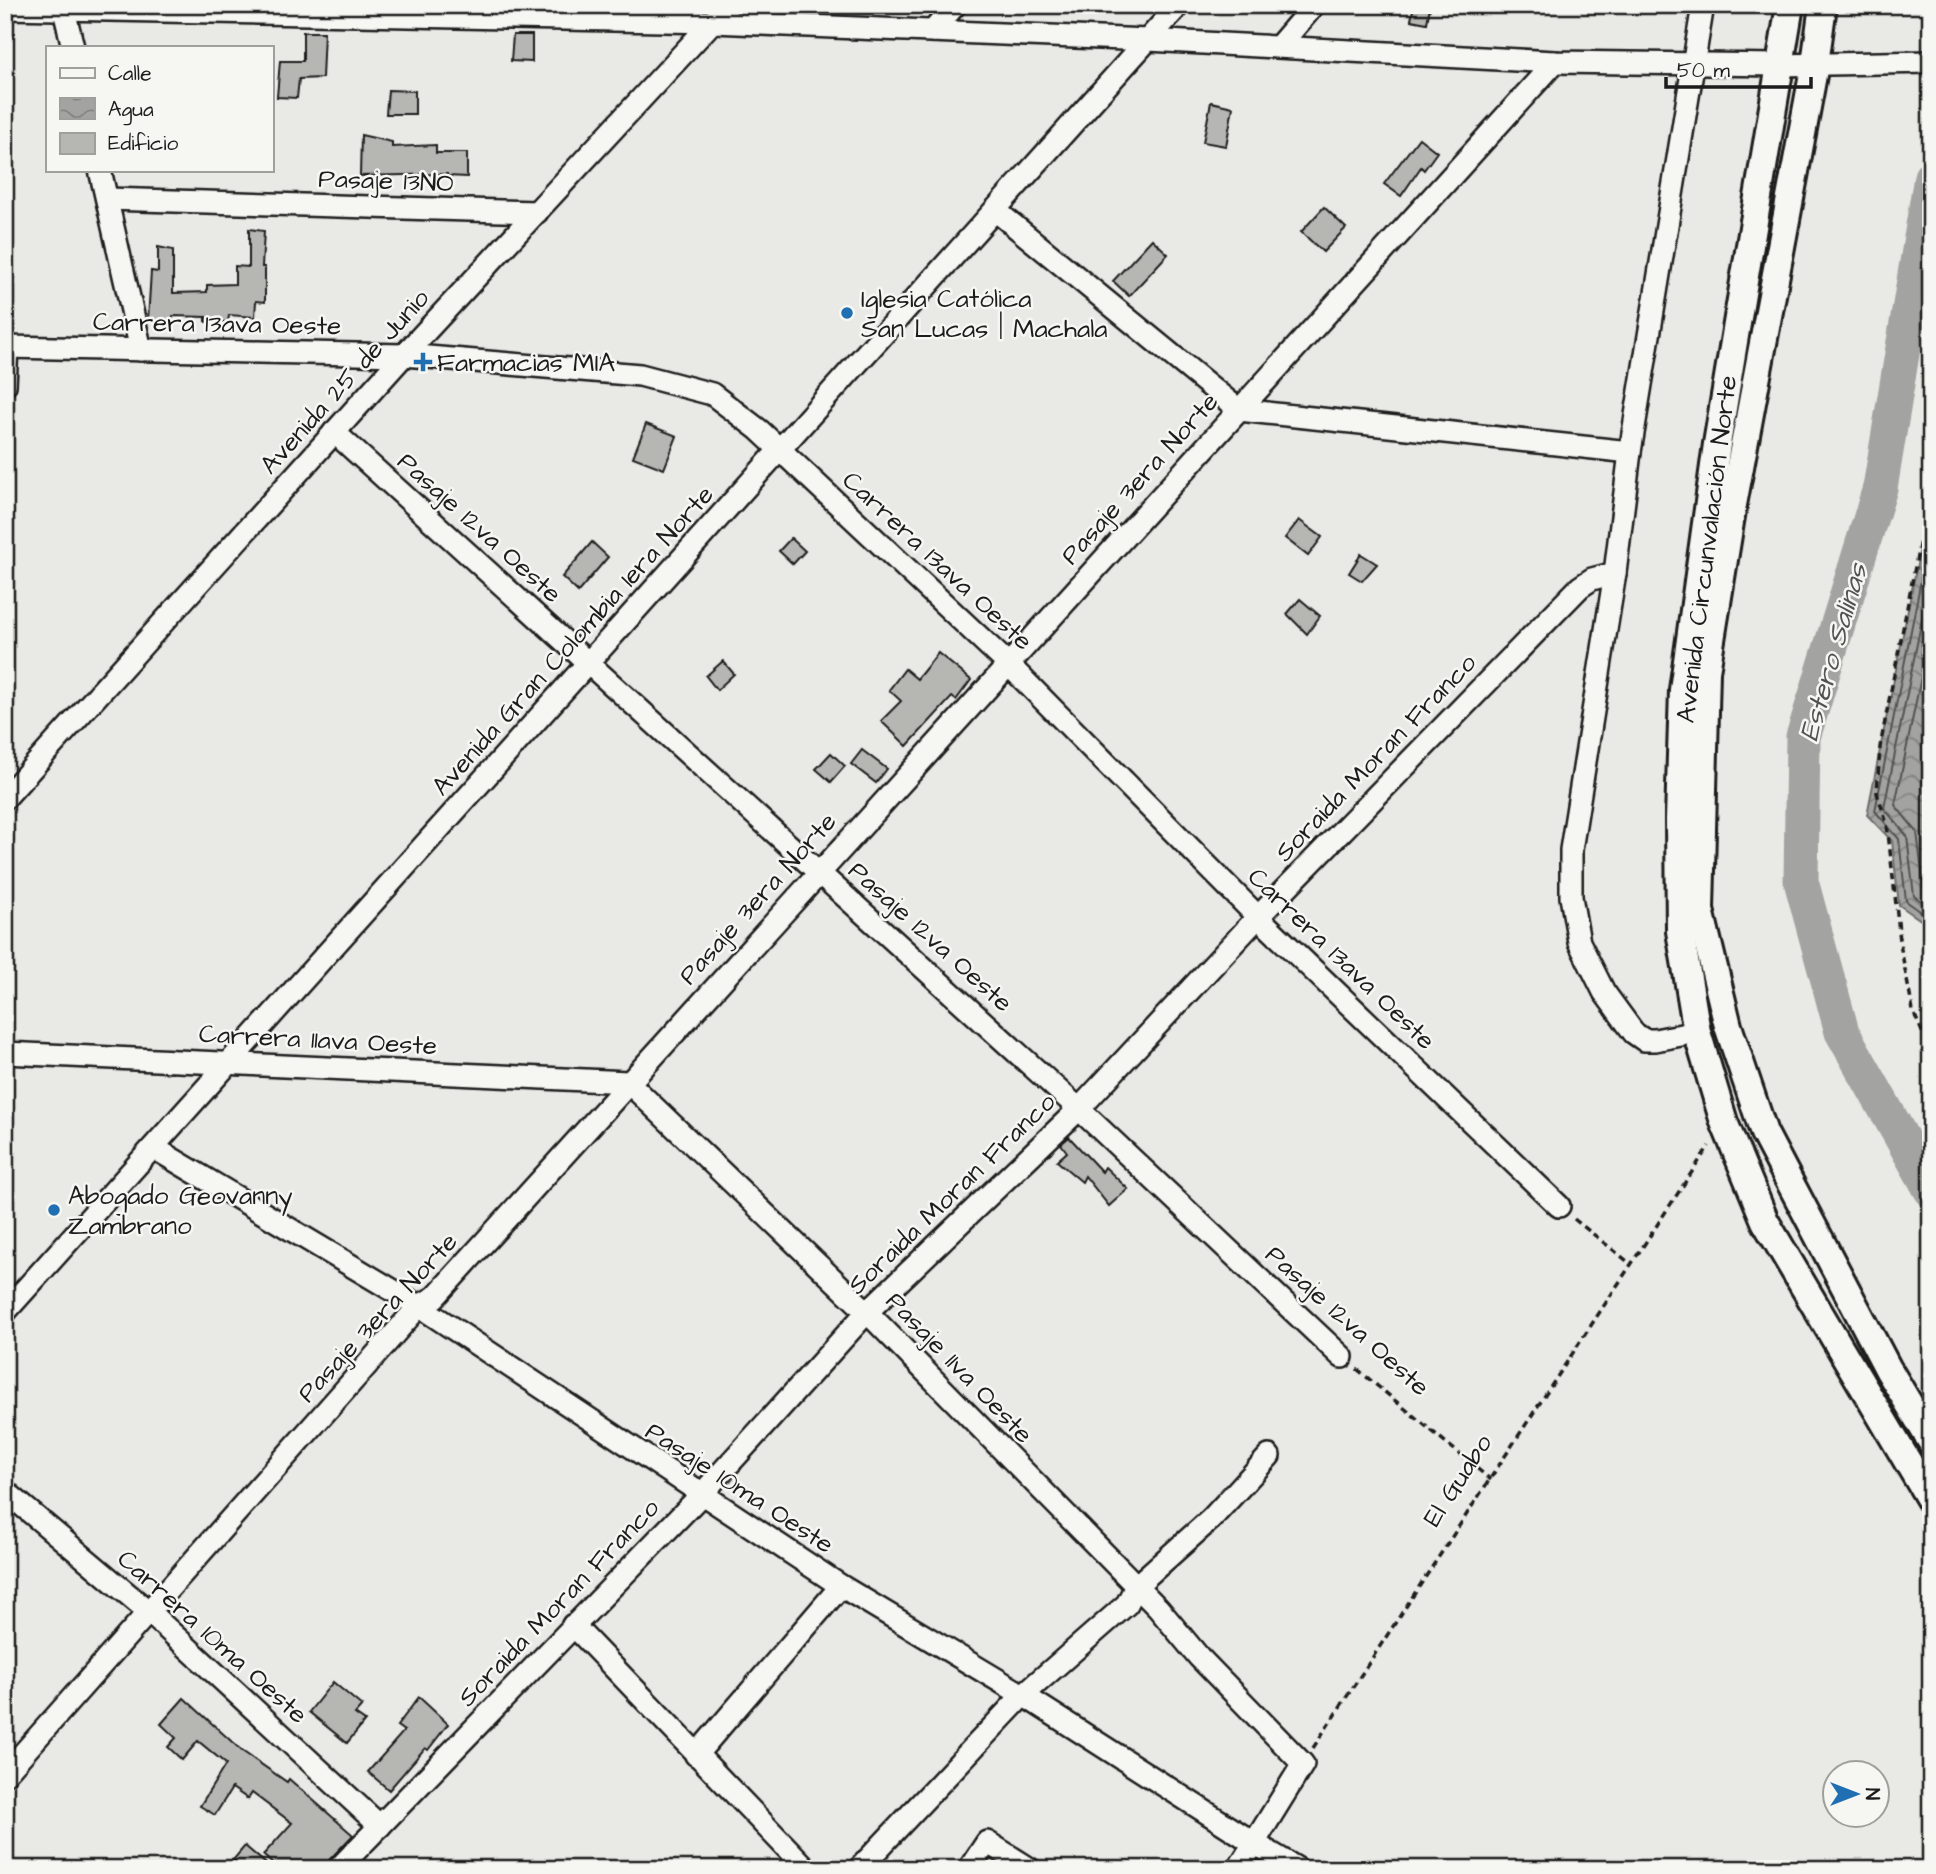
<svg xmlns="http://www.w3.org/2000/svg" width="1936" height="1874" viewBox="0 0 1936 1874" font-family="'Architects Daughter',sans-serif">
	<style>
		.water { fill: url(#water-waves); stroke: #6d6d6c; stroke-width: 2 }
		.lines { fill: none; stroke-linecap: round; stroke-linejoin: round }
		.shore { stroke: #525251; stroke-width: 2 }
		.river { stroke: #a3a3a1; stroke-width: 35 }
		.building { fill: #b6b6b3; stroke: #1c1c1c; stroke-width: 2 }
		.minor-casing { stroke: #1c1c1c; stroke-width: 26 }
		.major-casing { stroke: #1c1c1c; stroke-width: 32 }
		.path { stroke: #1c1c1c; stroke-width: 3.5; stroke-dasharray: 7 5; stroke-linecap: butt }
		.minor { stroke: #f6f6f2; stroke-width: 21 }
		.major { stroke: #f6f6f2; stroke-width: 26 }
		.poi-dot { fill: #1f6fb2; stroke: #f6f6f2; stroke-width: 2.5 }
		.labels { text-anchor: middle; stroke-width: 5; stroke-linejoin: round; paint-order: stroke }
		.street-label { font-size: 26px; fill: #1c1c1c; stroke: #f6f6f2 }
		.poi-label { font-size: 26px; fill: #1c1c1c; stroke: #f6f6f2; text-anchor: start }
		.water-label { font-size: 28px; font-style: italic; fill: #525251; stroke: #f6f6f2 }
	</style>
	<defs>
		<pattern id="water-waves" width="16" height="10" patternUnits="userSpaceOnUse" patternTransform="scale(1.75)"><rect width="16" height="10" fill="#a3a3a1"/><path d="M0 5q4-4 8 0t8 0" fill="none" stroke="#848482"/></pattern>
	</defs>
	<rect width="100%" height="100%" fill="#e9e9e5"/>
	<filter id="ink" filterUnits="userSpaceOnUse"><feTurbulence type="fractalNoise" baseFrequency=".0143" numOctaves="2"/><feDisplacementMap in="SourceGraphic" scale="14" xChannelSelector="R" yChannelSelector="G"/><feConvolveMatrix kernelMatrix="1 2 1 2 8 2 1 2 1" color-interpolation-filters="sRGB"/></filter>
	<g filter="url(#ink)">
		<polygon class="water" points="1931,494 1931,927 1899,905 1892,841 1867,815"/>
		<g class="lines">
			<g class="shore">
				<polyline points="1931,530 1875,811 1899,839 1906,901 1931,919"/>
				<polyline points="1931,574 1884,808 1907,836 1914,896 1931,908"/>
				<polyline points="1931,628 1895,805 1917,832 1924,889 1931,895"/>
			</g>
			<polyline class="river" points="1931,177 1880,488 1803,737 1801,881 1842,1032 1931,1190"/>
		</g>
		<g class="building">
			<polygon points="1414,5 1430,7 1427,23 1411,20"/>
			<polygon points="303,32 324,32 322,78 299,79 297,98 277,97 280,61 303,61"/>
			<polygon points="513,35 532,35 532,62 511,61"/>
			<polygon points="388,90 415,91 415,114 386,114"/>
			<polygon points="1211,102 1233,107 1226,146 1203,142"/>
			<polygon points="361,135 392,142 392,147 436,145 436,153 467,153 467,177 447,176 447,174 360,176"/>
			<polygon points="1419,138 1437,152 1424,170 1421,167 1401,196 1384,184"/>
			<polygon points="1324,207 1346,228 1323,252 1301,232"/>
			<polygon points="249,229 264,231 262,267 265,267 265,302 256,301 255,317 229,315 228,322 206,322 206,317 173,316 172,320 148,320 151,271 158,272 158,247 173,250 173,293 207,292 207,285 235,284 235,266 249,267"/>
			<polygon points="1152,239 1168,254 1129,296 1113,281"/>
			<polygon points="646,424 677,436 664,469 633,457"/>
			<polygon points="1299,520 1322,537 1308,556 1285,538"/>
			<polygon points="791,538 805,551 793,564 779,551"/>
			<polygon points="592,542 608,557 578,592 562,577"/>
			<polygon points="1361,554 1377,564 1362,581 1349,573"/>
			<polygon points="1300,599 1320,616 1307,634 1287,614"/>
			<polygon points="938,653 971,680 956,700 952,697 907,746 881,721 901,701 889,690 905,669 917,679"/>
			<polygon points="723,661 734,674 717,690 706,676"/>
			<polygon points="862,750 887,769 876,783 851,764"/>
			<polygon points="831,753 845,766 831,782 816,769"/>
			<polygon points="1069,1137 1102,1172 1105,1167 1128,1189 1109,1206 1085,1176 1082,1182 1057,1161 1067,1152 1061,1144"/>
			<polygon points="333,1682 362,1706 355,1714 365,1721 347,1743 309,1712"/>
			<polygon points="419,1697 448,1724 428,1750 425,1748 389,1790 368,1772 404,1731 397,1726"/>
			<polygon points="184,1698 242,1751 287,1782 289,1779 353,1835 329,1860 325,1869 278,1869 263,1855 292,1823 252,1793 248,1799 232,1788 215,1815 200,1806 226,1764 198,1741 182,1760 168,1747 176,1738 161,1724"/>
			<polygon points="245,1846 272,1869 244,1869 233,1860"/>
		</g>
		<g class="lines">
			<defs>
				<g id="minor">
					<polyline points="5,8 713,22 1148,40 1555,62 1779,65 1931,62"/>
					<polyline points="64,10 73,47"/>
					<polyline points="933,31 955,5"/>
					<polyline points="1278,47 1314,5"/>
					<polyline points="100,170 141,350"/>
					<polyline points="107,199 537,212"/>
					<polyline points="995,210 1239,410 1630,452"/>
					<polyline points="5,347 404,355 640,375 712,394 759,430 1008,664 1258,917 1559,1206"/>
					<polyline points="5,385 7,347"/>
					<polyline points="334,432 1079,1109 1342,1357"/>
					<polyline points="5,798 404,355 728,5"/>
					<polyline points="1697,1032 1655,1040 1644,1040 1634,1033 1604,992 1579,942 1571,897 1571,850 1615,573 1630,452 1703,5"/>
					<polyline points="5,1053 628,1082 867,1312 1158,1608 1199,1657 1303,1764 1238,1869"/>
					<polyline points="154,1148 419,1306 841,1586 1023,1695 1254,1843 1298,1869"/>
					<polyline points="5,1312 1179,5"/>
					<polyline points="5,1491 149,1612 380,1826"/>
					<polyline points="573,1625 807,1869"/>
					<polyline points="696,1755 841,1586"/>
					<polyline points="5,1774 419,1306 435,1297 1555,62"/>
					<polyline points="338,1869 701,1495 867,1312 1079,1109 1258,917 1580,587 1592,579 1615,573"/>
					<polyline points="859,1869 1023,1695 1127,1604 1136,1586 1211,1519 1269,1456"/>
					<polyline points="969,1869 987,1842 1030,1869"/>
				</g>
				<g id="major">
					<polyline points="1790,5 1717,444 1683,690 1679,820 1680,931 1697,1032 1724,1122 1765,1221 1931,1501"/>
					<polyline points="1823,5 1815,64 1732,510 1706,671 1700,910 1728,1026 1764,1133 1888,1369 1931,1441"/>
				</g>
			</defs>
			<use href="#minor" class="minor-casing"/>
			<use href="#major" class="major-casing"/>
			<g class="path">
				<polyline points="1931,484 1880,747 1877,793 1887,824 1901,949 1913,1011 1931,1052"/>
				<polyline points="1574,1219 1631,1264"/>
				<polyline points="1357,1369 1491,1480"/>
				<polyline points="1313,1748 1709,1146"/>
			</g>
			<use href="#minor" class="minor"/>
			<use href="#major" class="major"/>
		</g>
	</g>
	<g class="poi-dot">
		<circle cx="847" cy="313" r="7"/>
		<path d="M419.5 351.5h7v7h7v7h-7v7h-7v-7h-7v-7h7z"/>
		<circle cx="54" cy="1210" r="7"/>
	</g>
	<g class="labels">
		<g class="street-label">
			<text transform="translate(386 180) rotate(2)" y="9">Pasaje 13NO</text>
			<text transform="translate(217 323) rotate(1)" y="9">Carrera 13ava Oeste</text>
			<text transform="translate(344 381) rotate(-48)" y="9">Avenida 25 de Junio</text>
			<text transform="translate(1139 478) rotate(-48)" y="9">Pasaje 3era Norte</text>
			<text transform="translate(480 527) rotate(42)" y="9">Pasaje 12va Oeste</text>
			<text transform="translate(1706 549) rotate(-83)" y="9">Avenida Circunvalación Norte</text>
			<text transform="translate(938 560) rotate(43)" y="9">Carrera 13ava Oeste</text>
			<text transform="translate(572 640) rotate(-48)" y="9">Avenida Gran Colombia 1era Norte</text>
			<text transform="translate(1375 757) rotate(-46)" y="9">Soraida Moran Franco</text>
			<text transform="translate(757 898) rotate(-48)" y="9">Pasaje 3era Norte</text>
			<text transform="translate(931 936) rotate(42)" y="9">Pasaje 12va Oeste</text>
			<text transform="translate(1342 958) rotate(44)" y="9">Carrera 13ava Oeste</text>
			<text transform="translate(318 1039) rotate(3)" y="9">Carrera 11ava Oeste</text>
			<text transform="translate(951 1193) rotate(-44)" y="9">Soraida Moran Franco</text>
			<text transform="translate(377 1317) rotate(-47)" y="9">Pasaje 3era Norte</text>
			<text transform="translate(1348 1320) rotate(42)" y="9">Pasaje 12va Oeste</text>
			<text transform="translate(960 1367) rotate(46)" y="9">Pasaje 11va Oeste</text>
			<text transform="translate(1457 1480) rotate(-57)" y="9">El Guabo</text>
			<text transform="translate(740 1487) rotate(33)" y="9">Pasaje 10ma Oeste</text>
			<text transform="translate(558 1602) rotate(-46)" y="9">Soraida Moran Franco</text>
			<text transform="translate(213 1636) rotate(42)" y="9">Carrera 10ma Oeste</text>
		</g>
		<g class="poi-label">
			<text x="861" y="307">Iglesia Católica<tspan x="861" dy="30">San Lucas | Machala</tspan></text>
			<text x="437" y="371">Farmacias MIA</text>
			<text x="68" y="1204">Abogado Geovanny<tspan x="68" dy="30">Zambrano</tspan></text>
		</g>
		<g class="water-label">
			<text transform="translate(1832 652) rotate(-74)" y="10">Estero Salinas</text>
		</g>
	</g>
	<rect width="1936" height="1874" fill="none" stroke="#f6f6f2" stroke-width="28"/>
	<rect x="14" y="14" width="1908" height="1846" fill="none" stroke="#1c1c1c" stroke-width="2.5" filter="url(#ink)"/>
	<rect x="46" y="46" width="228" height="126" fill="#f6f6f2" stroke="#9f9f9c" stroke-width="2"/>
	<rect x="60" y="68" width="35" height="10" fill="#f6f6f2" stroke="#9f9f9c" stroke-width="2"/>
	<text x="108" y="80" font-size="21" fill="#1c1c1c">Calle</text>
	<rect x="60" y="98" width="35" height="21" fill="url(#water-waves)" stroke="#9f9f9c" stroke-width="2"/>
	<text x="108" y="116" font-size="21" fill="#1c1c1c">Agua</text>
	<rect x="60" y="133" width="35" height="21" fill="#b6b6b3" stroke="#9f9f9c" stroke-width="2"/>
	<text x="108" y="150" font-size="21" fill="#1c1c1c">Edificio</text>
	<g transform="translate(1856 1794) rotate(90)"><circle r="33" fill="#f6f6f2" stroke="#9f9f9c" stroke-width="2"/>
	<path d="M0-5L12 26L0 18L-12 26Z" fill="#1f6fb2"/>
	<text y="-10" font-size="19" font-weight="bold" text-anchor="middle" fill="#1c1c1c">N</text>
	</g>
	<path d="M1666 77v10h145v-10" fill="none" stroke="#1c1c1c" stroke-width="3.5"/>
	<text x="1677" y="77" font-size="21" fill="#1c1c1c" stroke="#f6f6f2" stroke-width="5" paint-order="stroke">50 m</text>
</svg>
